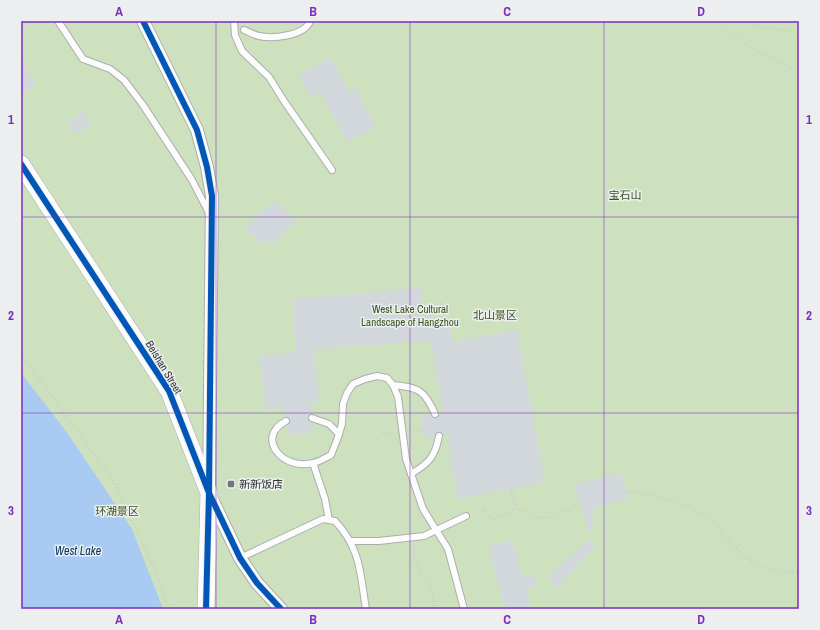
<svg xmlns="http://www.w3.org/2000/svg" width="820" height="630" viewBox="0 0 820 630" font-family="'Archivo Narrow','Noto Sans SC',sans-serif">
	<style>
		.green { fill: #cde1be }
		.water { fill: #a9caf2 }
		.building { fill: #d2d7db }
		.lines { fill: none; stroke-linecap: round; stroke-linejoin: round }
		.lane-casing { stroke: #adadae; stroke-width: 8 }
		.street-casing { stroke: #adadae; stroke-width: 14 }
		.secondary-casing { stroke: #adadae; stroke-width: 18 }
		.path { stroke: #ccc; stroke-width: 2.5; stroke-dasharray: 1 3; stroke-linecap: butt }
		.lane { stroke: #fcfcfc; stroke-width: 6 }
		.street { stroke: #fcfcfc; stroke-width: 12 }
		.secondary { stroke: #fcfcfc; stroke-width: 17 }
		.cycleway-casing { stroke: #eceeef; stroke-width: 8 }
		.cycleway { stroke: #0057b8; stroke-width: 6 }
		.grid { fill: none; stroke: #7b2cbf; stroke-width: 1; stroke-opacity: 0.55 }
		.poi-dot { fill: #757676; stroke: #eceeef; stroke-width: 1.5 }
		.labels { text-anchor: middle; stroke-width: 3; stroke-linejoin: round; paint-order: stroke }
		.park-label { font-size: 11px; fill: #38551d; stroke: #eceeef }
		.street-label { font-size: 11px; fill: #353636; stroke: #eceeef }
		.poi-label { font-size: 11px; fill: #353636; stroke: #eceeef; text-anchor: start }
		.water-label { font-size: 12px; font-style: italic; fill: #0d3662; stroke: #eceeef }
		.neatline { fill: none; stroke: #7b2cbf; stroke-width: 1.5 }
		.grid-label { font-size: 13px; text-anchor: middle; font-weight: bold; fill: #7b2cbf }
	</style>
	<rect width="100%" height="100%" fill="#edeeee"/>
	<rect class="green" x="21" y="21" width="778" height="588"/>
	<polygon class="water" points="21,373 68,434 132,529 163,609 21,609"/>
	<g class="building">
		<polygon points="331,58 349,92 356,88 375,127 347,142 320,92 311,97 298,76"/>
		<polygon points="21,59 36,86 21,94"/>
		<polygon points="85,112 91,126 73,134 67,121"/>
		<polygon points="275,200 296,223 272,245 268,241 261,244 245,228"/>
		<polygon points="421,288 423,314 447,321 454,342 517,330 545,482 457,499 450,462 452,461 448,434 443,435 438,432 434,437 424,438 422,429 420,417 431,415 437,418 439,414 443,413 430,340 314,350 319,402 310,403 311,414 308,418 312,423 313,432 288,436 287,426 290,421 286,417 285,407 265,409 259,356 296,352 292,299"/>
		<polygon points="620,474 628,498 594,507 591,536 574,484"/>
		<polygon points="512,540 522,577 535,574 538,586 527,589 530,609 505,609 488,546"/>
		<polygon points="589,540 595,547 555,589 548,577"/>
	</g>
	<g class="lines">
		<defs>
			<g id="lane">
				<polyline points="58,21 83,59 110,69 124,80 143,105 192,180 209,213"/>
				<polyline points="234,21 235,35 242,51 269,77 284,101 332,170"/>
				<path d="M 244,30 C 249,32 254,35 259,36 C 272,39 305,36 310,21"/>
				<path d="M 393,385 C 419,387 425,391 435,414"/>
				<polyline points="312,418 329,424 339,434"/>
				<path d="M 286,421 C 255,437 282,471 313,463 C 319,462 325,458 331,455 L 337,440 L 342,424 L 343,404 L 347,393 L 353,384 L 365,379 L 377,376 L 387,378 L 393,385 L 398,397 L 406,459 L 423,509 L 448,549 L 464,609"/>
				<polyline points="313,463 325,499 329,520"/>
				<path d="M 411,474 C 429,463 435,457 439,436"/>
				<polyline points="351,541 379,541 424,536 466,516"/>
				<path d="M 240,558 L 323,519 L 335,521 C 361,549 360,573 366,609"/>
			</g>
			<polyline id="street" points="143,21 197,130 207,167 212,196 209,493 240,558 257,583 281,609"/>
			<polyline id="secondary" points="21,164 169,391 209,493 206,609"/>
		</defs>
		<use href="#lane" class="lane-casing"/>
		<use href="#street" class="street-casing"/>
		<use href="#secondary" class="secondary-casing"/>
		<g class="path">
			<polyline points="717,21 749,47 799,72"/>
			<polyline points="738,21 766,28 799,32"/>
			<polyline points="21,354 114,482 158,577 169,609"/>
			<polyline points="413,431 422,429"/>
			<polyline points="383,433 394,432"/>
			<polyline points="511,488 515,507 539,518 550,517 581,504"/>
			<path d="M 626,491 C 654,495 686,501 709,519 C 715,523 719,530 724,535 C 752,564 756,572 799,572"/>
			<polyline points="483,510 493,520 509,512 515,507"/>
			<polyline points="474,513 492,506"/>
			<polyline points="414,546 415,560 419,571 431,587 435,609"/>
		</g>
		<use href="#lane" class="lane"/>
		<use href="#street" class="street"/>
		<use href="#secondary" class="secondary"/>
		<defs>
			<g id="cycleway">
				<polyline points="143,21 197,130 207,167 212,196 209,493 240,558 257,583 281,609"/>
				<polyline points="21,164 169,391 209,493 206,609"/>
			</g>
		</defs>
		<use href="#cycleway" class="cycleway-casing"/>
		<use href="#cycleway" class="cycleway"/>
	</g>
	<path class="grid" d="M 216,21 L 216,609M 410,21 L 410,609M 604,21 L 604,609M 21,217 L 799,217M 21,413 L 799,413"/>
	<rect class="poi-dot" x="227" y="480" width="8" height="8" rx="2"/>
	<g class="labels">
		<g class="park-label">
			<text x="625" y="199">宝石山</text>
			<text x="410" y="313">West Lake Cultural<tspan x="410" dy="13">Landscape of Hangzhou</tspan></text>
			<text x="495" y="319">北山景区</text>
			<text x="117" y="515">环湖景区</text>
		</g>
		<g class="street-label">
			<text transform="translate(164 367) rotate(59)" y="4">Beishan Street</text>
		</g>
		<g class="poi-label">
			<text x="239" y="488">新新饭店</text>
		</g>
		<g class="water-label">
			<text x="78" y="555">West Lake</text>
		</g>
	</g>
	<rect width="820" height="630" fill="none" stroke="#eceeef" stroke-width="44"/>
	<rect x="22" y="22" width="776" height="586" class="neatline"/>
	<g class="grid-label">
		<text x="119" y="16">A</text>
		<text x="313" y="16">B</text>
		<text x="507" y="16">C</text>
		<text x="701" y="16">D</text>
		<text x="11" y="124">1</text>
		<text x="809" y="124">1</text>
		<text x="11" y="320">2</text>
		<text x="809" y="320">2</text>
		<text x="11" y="515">3</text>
		<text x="809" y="515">3</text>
		<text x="119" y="624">A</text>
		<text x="313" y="624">B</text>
		<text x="507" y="624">C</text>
		<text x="701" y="624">D</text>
	</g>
</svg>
